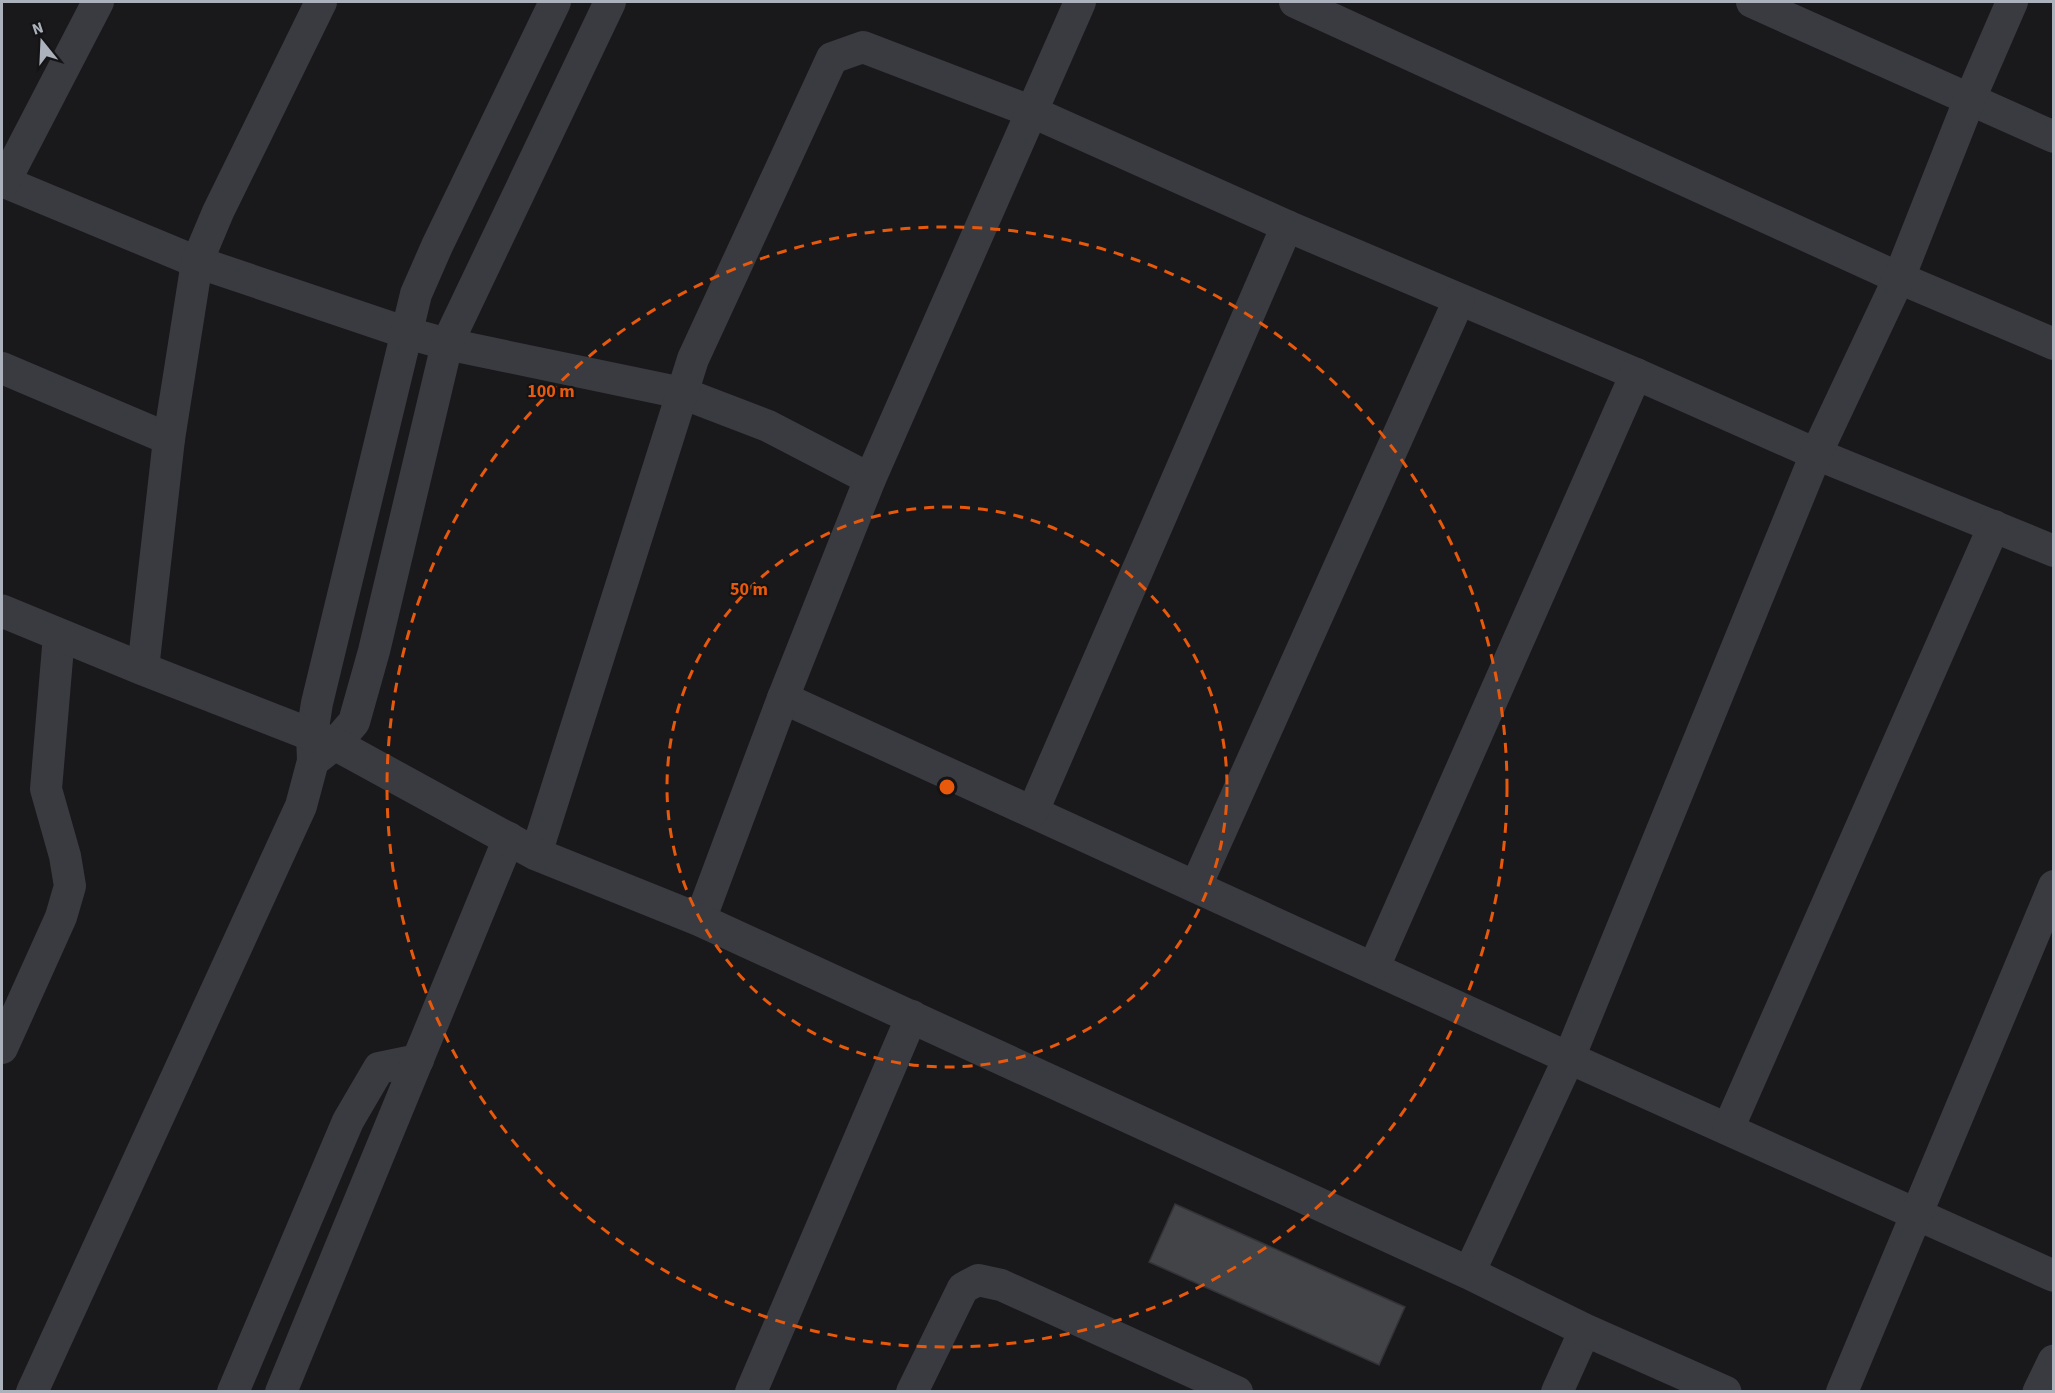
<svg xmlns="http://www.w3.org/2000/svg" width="2055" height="1393" viewBox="0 0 2055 1393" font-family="'Source Sans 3',sans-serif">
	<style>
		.building { fill: #434448; stroke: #333337; stroke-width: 1.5 }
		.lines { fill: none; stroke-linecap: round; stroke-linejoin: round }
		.minor { stroke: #3a3b40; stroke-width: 32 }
		.tertiary { stroke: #3a3b40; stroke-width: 33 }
		.ring { fill: none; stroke: #e8590c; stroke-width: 3; stroke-dasharray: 10 8 }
		.centre { fill: #e8590c; stroke: #141416; stroke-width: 3 }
		.ring-label { font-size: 18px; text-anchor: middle; font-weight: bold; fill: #e8590c; stroke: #141416; stroke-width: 4.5; stroke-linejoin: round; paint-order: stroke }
	</style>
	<rect width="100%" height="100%" fill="#19191b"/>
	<polygon class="building" points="1175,1204 1405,1307 1379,1365 1149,1262"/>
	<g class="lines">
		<g class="minor">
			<polyline points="1295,2 1899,278 2054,344"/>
			<polyline points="1752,2 2054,137"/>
			<polyline points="2,181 197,262 407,333 447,344 682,393 768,426 870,479"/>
			<polyline points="4,183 98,2"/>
			<polyline points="2,368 169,439"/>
			<polyline points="143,669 169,439 197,262 218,212 321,2"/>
			<polyline points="783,698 1569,1058 2054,1276"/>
			<polyline points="316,759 335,744 354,722 374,651 447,344 610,2"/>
			<polyline points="1033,811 1287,226"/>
			<polyline points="536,854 693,359 832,58 863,47 1030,111 1287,226 1636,374 1816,454 2054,551"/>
			<polyline points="1196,886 1459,300"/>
			<polyline points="700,920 783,698 870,479 1080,2"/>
			<polyline points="1374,967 1636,374"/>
			<polyline points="2,1048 61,917 70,886 65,856 46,789 59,635"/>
			<polyline points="1728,1129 1994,526"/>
			<polyline points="1469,1273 1569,1058 1816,454 1899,278 1969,101 2012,2"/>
			<polyline points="32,1392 301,806 313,761 312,734 317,703 416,294 437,246 555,2"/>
			<polyline points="233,1392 348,1121 379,1068 418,1060"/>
			<polyline points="281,1392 509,838"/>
			<polyline points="751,1392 912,1016"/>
			<polyline points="912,1392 963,1288 978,1280 1001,1285 1237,1392"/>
			<polyline points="1557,1392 1585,1330"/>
			<polyline points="1842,1392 2054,886"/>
		</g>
		<g class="tertiary">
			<polyline points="2,611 143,669 335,744 536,854 700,920 1469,1273 1585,1330 1725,1392"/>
			<polyline points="2039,1392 2054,1361"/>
		</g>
	</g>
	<g class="ring">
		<circle cx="947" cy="787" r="280"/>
		<circle cx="947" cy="787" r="560"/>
	</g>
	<circle cx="947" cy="787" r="9" class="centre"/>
	<g class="ring-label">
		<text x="551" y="397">100 m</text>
		<text x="749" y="595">50 m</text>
	</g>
	<rect width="2055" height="1393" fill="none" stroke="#abb2bb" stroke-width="6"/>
	<g transform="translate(42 42) rotate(342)" stroke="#141416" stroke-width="4.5" paint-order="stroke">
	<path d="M0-4.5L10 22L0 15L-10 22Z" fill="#abb2bb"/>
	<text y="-9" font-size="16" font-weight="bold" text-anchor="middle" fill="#abb2bb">N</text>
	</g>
</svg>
